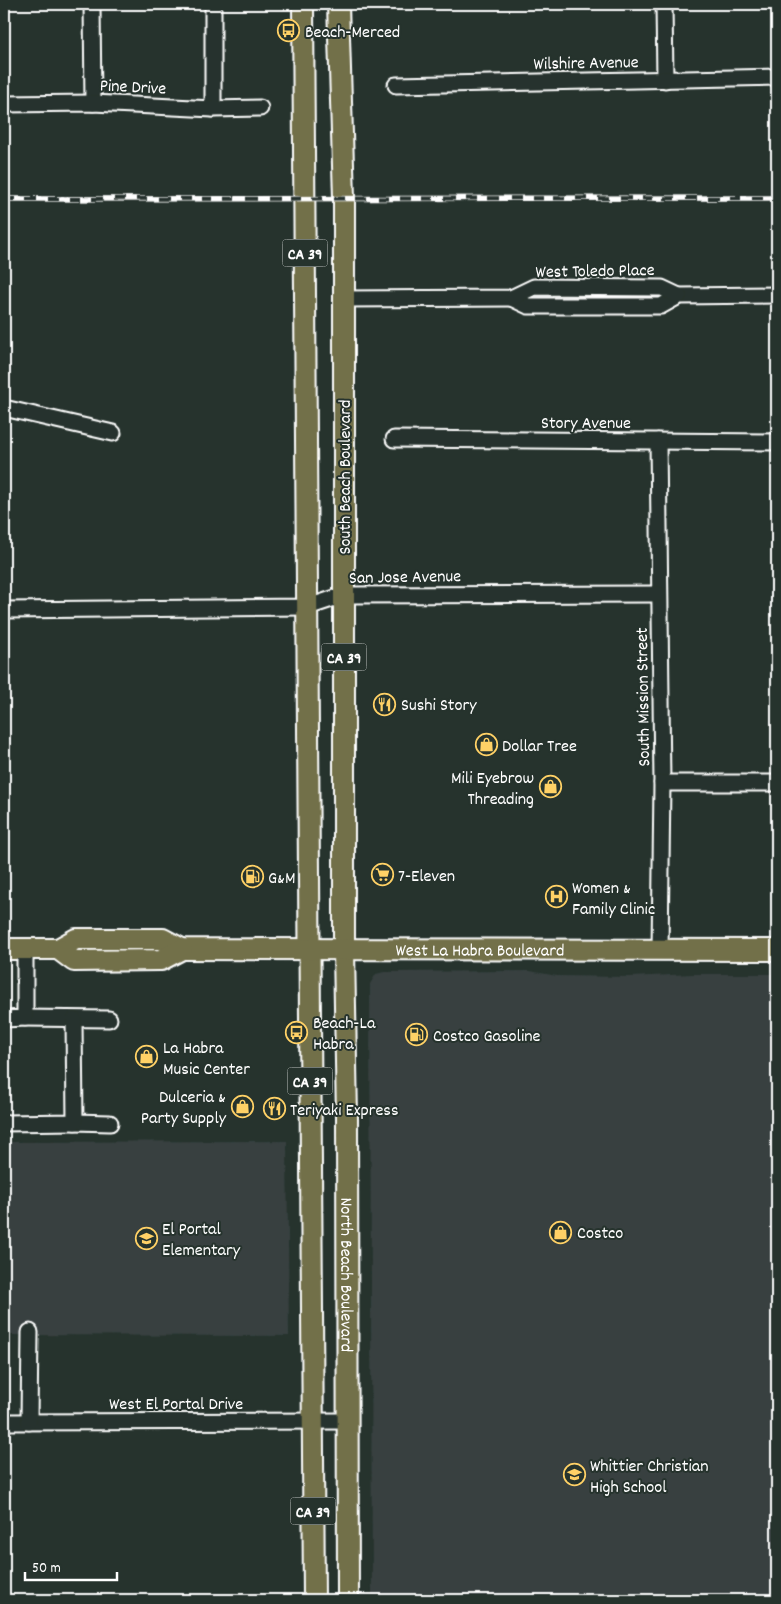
<svg xmlns="http://www.w3.org/2000/svg" width="781" height="1604" viewBox="0 0 781 1604" font-family="Dekko,sans-serif">
	<style>
		.built { fill: #374141 }
		.lines { fill: none; stroke-linecap: round; stroke-linejoin: round }
		.minor-casing { stroke: #fff; stroke-width: 19 }
		.major-casing { stroke: #fff; stroke-width: 24 }
		.minor { stroke: #26332d; stroke-width: 15 }
		.major { stroke: #726f4a; stroke-width: 20 }
		.rail-casing { stroke: #fff; stroke-width: 5.5 }
		.rail { stroke: #26332d; stroke-width: 4; stroke-dasharray: 11; stroke-linecap: butt }
		.labels { text-anchor: middle; stroke-width: 4; stroke-linejoin: round; paint-order: stroke }
		.shield { fill: #26332d; stroke: #bec2c0; stroke-width: 1 }
		.shield-label { font-size: 16px; font-weight: bold; fill: #fff }
		.poi-label { font-size: 18px; fill: #fff; stroke: #26332d; text-anchor: start }
		.street-label { font-size: 18px; fill: #fff; stroke: #26332d }
	</style>
	<rect width="100%" height="100%" fill="#26332d"/>
	<filter id="ink" filterUnits="userSpaceOnUse"><feTurbulence type="fractalNoise" baseFrequency=".02" numOctaves="2"/><feDisplacementMap in="SourceGraphic" scale="10" xChannelSelector="R" yChannelSelector="G"/><feConvolveMatrix kernelMatrix="1 2 1 2 8 2 1 2 1" color-interpolation-filters="sRGB"/></filter>
	<g filter="url(#ink)">
		<g class="built">
			<polygon points="530,971 557,976 630,977 692,974 777,974 777,1600 372,1600 370,984 376,974 384,972"/>
			<polygon points="287,1141 289,1336 4,1335 4,1142"/>
		</g>
		<g class="lines">
			<defs>
				<g id="minor">
					<polyline points="92,4 93,103"/>
					<polyline points="213,4 213,109"/>
					<polyline points="664,4 665,80"/>
					<polyline points="396,85 777,77"/>
					<polyline points="4,104 93,103 213,109 260,108"/>
					<polyline points="511,298 528,306 661,306 679,296 777,295"/>
					<polyline points="343,299 511,298 534,287 662,288 679,296"/>
					<polyline points="4,408 113,433"/>
					<polyline points="394,439 777,442"/>
					<polyline points="658,441 662,783 660,951"/>
					<polyline points="4,610 308,607 344,595 658,594"/>
					<polyline points="662,783 777,783"/>
					<polyline points="25,1018 109,1019"/>
					<polyline points="4,1019 25,1018 25,949"/>
					<polyline points="75,1122 110,1123"/>
					<polyline points="4,1123 75,1122 74,1020"/>
					<polyline points="4,1422 349,1421"/>
					<polyline points="29,1422 30,1332"/>
				</g>
				<g id="major">
					<polyline points="303,4 314,1600"/>
					<path id="s1" d="M 338,4 L 344,198 L 344,950 L 347,1118 L 348,1600"/>
					<path id="s2" d="M 4,949 L 58,949 L 76,939 L 163,939 L 182,949 L 777,950"/>
					<polyline points="58,949 74,961 161,960 182,949"/>
				</g>
			</defs>
			<use href="#minor" class="minor-casing"/>
			<use href="#major" class="major-casing"/>
			<use href="#minor" class="minor"/>
			<use href="#major" class="major"/>
			<defs>
				<polyline id="rail" points="4,199 777,198"/>
			</defs>
			<use href="#rail" class="rail-casing"/>
			<use href="#rail" class="rail"/>
		</g>
	</g>
	<defs>
		<symbol id="bus-ring" viewBox="-11 -11 22 22"><circle r="9.5" fill="#26332d" stroke="#ffd166" stroke-width="1.5"/><path d="M-5-6H5V4H4V6H2V4H-2V6H-4V4H-5ZM-3.5-4V0h7V-4ZM-3.5 1.2v1.5H-2V1.2ZM2 1.2v1.5H3.5V1.2Z" fill="#ffd166"/></symbol>
		<symbol id="restaurant-ring" viewBox="-11 -11 22 22"><circle r="9.5" fill="#26332d" stroke="#ffd166" stroke-width="1.5"/><path d="M-5-6h1v4h1v-4h1v4h1v-4h1v5L-1.5 .5V6h-2V.5L-5-1ZM5-6V6H3V1.5H1.5Q1.5-4 5-6Z" fill="#ffd166"/></symbol>
		<symbol id="shop-ring" viewBox="-11 -11 22 22"><circle r="9.5" fill="#26332d" stroke="#ffd166" stroke-width="1.5"/><path d="M-5-2.5h2.3a2.7 3.5 0 0 1 5.4 0H5L5.5 6h-11ZM-1.5-2.5h3a1.5 2.3 0 0 0-3 0Z" fill="#ffd166"/></symbol>
		<symbol id="supermarket-ring" viewBox="-11 -11 22 22"><circle r="9.5" fill="#26332d" stroke="#ffd166" stroke-width="1.5"/><path d="M-6-5.5h2.5l.6 2H6L4.5 2H-2.5L-4.4-4H-6ZM-1.5 3.2a1.3 1.3 0 1 0 .1 0ZM3 3.2a1.3 1.3 0 1 0 .1 0Z" fill="#ffd166"/></symbol>
		<symbol id="fuel-ring" viewBox="-11 -11 22 22"><circle r="9.5" fill="#26332d" stroke="#ffd166" stroke-width="1.5"/><path d="M-5.5-6h7V0h2V4h1.3V-2.5L3-4.5l.8-.8L6-3V5H2.5V1h-1V6h-7ZM-4.2-4.7v3.2H.2V-4.7Z" fill="#ffd166"/></symbol>
		<symbol id="hospital-ring" viewBox="-11 -11 22 22"><circle r="9.5" fill="#26332d" stroke="#ffd166" stroke-width="1.5"/><path d="M-5-5h3v3.5h4V-5h3V5h-3V1.5h-4V5h-3Z" fill="#ffd166"/></symbol>
		<symbol id="school-ring" viewBox="-11 -11 22 22"><circle r="9.5" fill="#26332d" stroke="#ffd166" stroke-width="1.5"/><path d="M0-5L7-2L0 1L-7-2ZM-4 1L0 2.5L4 1V4Q0 6-4 4Z" fill="#ffd166"/></symbol>
	</defs>
	<g fill-rule="evenodd">
		<use href="#bus-ring" x="276" y="18" width="25" height="25"/>
		<use href="#restaurant-ring" x="372" y="692" width="25" height="25"/>
		<use href="#shop-ring" x="474" y="732" width="25" height="25"/>
		<use href="#shop-ring" x="538" y="774" width="25" height="25"/>
		<use href="#supermarket-ring" x="370" y="862" width="25" height="25"/>
		<use href="#fuel-ring" x="240" y="864" width="25" height="25"/>
		<use href="#hospital-ring" x="544" y="884" width="25" height="25"/>
		<use href="#bus-ring" x="284" y="1020" width="25" height="25"/>
		<use href="#fuel-ring" x="404" y="1022" width="25" height="25"/>
		<use href="#shop-ring" x="134" y="1044" width="25" height="25"/>
		<use href="#shop-ring" x="230" y="1094" width="25" height="25"/>
		<use href="#restaurant-ring" x="262" y="1096" width="25" height="25"/>
		<use href="#shop-ring" x="548" y="1220" width="25" height="25"/>
		<use href="#school-ring" x="134" y="1226" width="25" height="25"/>
		<use href="#school-ring" x="562" y="1462" width="25" height="25"/>
	</g>
	<g class="labels">
		<g class="shield">
			<rect x="282.5" y="239.5" width="45" height="27" rx="4"/>
			<rect x="321.5" y="643.5" width="45" height="27" rx="4"/>
			<rect x="287.5" y="1067.5" width="45" height="27" rx="4"/>
			<rect x="290.5" y="1497.5" width="45" height="27" rx="4"/>
		</g>
		<g class="shield-label">
			<text x="305" y="259">CA 39</text>
			<text x="344" y="663">CA 39</text>
			<text x="310" y="1087">CA 39</text>
			<text x="313" y="1517">CA 39</text>
		</g>
		<g class="poi-label">
			<text x="305" y="37">Beach-Merced</text>
			<text x="401" y="710">Sushi Story</text>
			<text x="502" y="751">Dollar Tree</text>
			<text x="534" y="783" text-anchor="end">Mili Eyebrow<tspan x="534" dy="21">Threading</tspan></text>
			<text x="398" y="881">7-Eleven</text>
			<text x="268" y="883">G&amp;M</text>
			<text x="572" y="893">Women &amp;<tspan x="572" dy="21">Family Clinic</tspan></text>
			<text x="313" y="1028">Beach-La<tspan x="313" dy="21">Habra</tspan></text>
			<text x="433" y="1041">Costco Gasoline</text>
			<text x="163" y="1053">La Habra<tspan x="163" dy="21">Music Center</tspan></text>
			<text x="226" y="1102" text-anchor="end">Dulceria &amp;<tspan x="226" dy="21">Party Supply</tspan></text>
			<text x="290" y="1115">Teriyaki Express</text>
			<text x="162" y="1234">El Portal<tspan x="162" dy="21">Elementary</tspan></text>
			<text x="577" y="1238">Costco</text>
			<text x="590" y="1471">Whittier Christian<tspan x="590" dy="21">High School</tspan></text>
		</g>
		<g class="street-label">
			<text transform="translate(586 62) rotate(-1)" y="6">Wilshire Avenue</text>
			<text transform="translate(133 86) rotate(3)" y="6">Pine Drive</text>
			<text transform="translate(595 270) rotate(-1)" y="6">West Toledo Place</text>
			<text x="586" y="428">Story Avenue</text>
			<text transform="translate(344 477) rotate(-90)" y="6">South Beach Boulevard</text>
			<text transform="translate(405 576) rotate(-1)" y="6">San Jose Avenue</text>
			<text transform="translate(642 697) rotate(-91)" y="6">South Mission Street</text>
			<text dy="6" stroke="none"><textPath href="#s2" startOffset="481">West La Habra Boulevard</textPath></text>
			<text dy="6" stroke="none"><textPath href="#s1" startOffset="1271">North Beach Boulevard</textPath></text>
			<text x="176" y="1409">West El Portal Drive</text>
		</g>
	</g>
	<rect width="781" height="1604" fill="none" stroke="#26332d" stroke-width="20"/>
	<rect x="10" y="10" width="761" height="1584" fill="none" stroke="#fff" stroke-width="2" filter="url(#ink)"/>
	<path d="M25 1572v8h92v-8" fill="none" stroke="#ffffff" stroke-width="2.5"/>
	<text x="32" y="1572" font-size="15" fill="#ffffff" stroke="#26332d" stroke-width="4" paint-order="stroke">50 m</text>
</svg>
